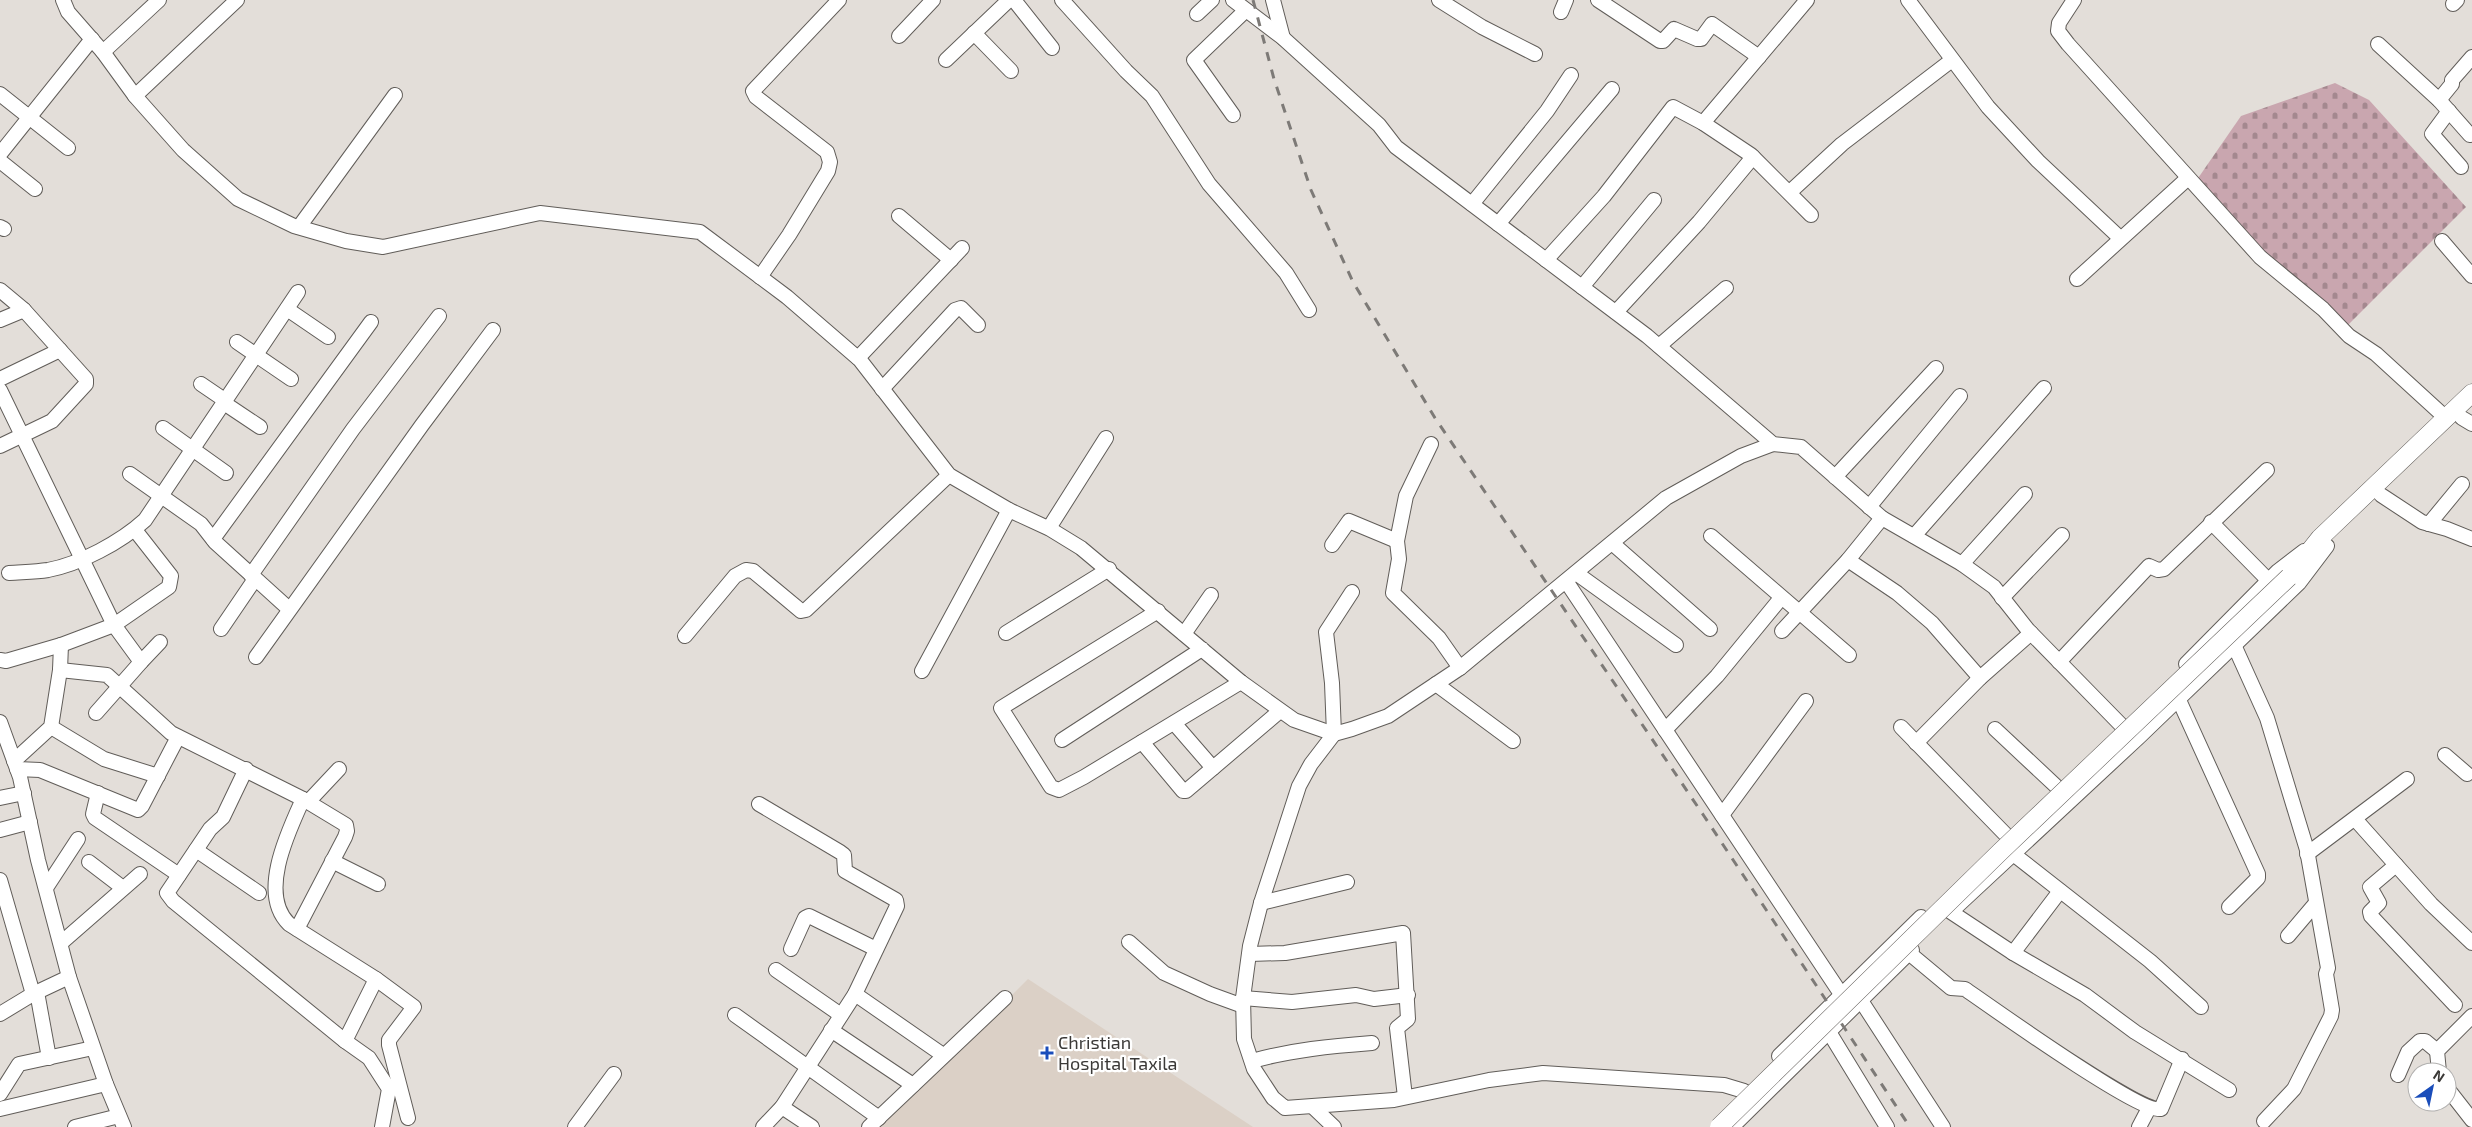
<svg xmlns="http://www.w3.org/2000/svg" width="2472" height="1127" viewBox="0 0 2472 1127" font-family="'Exo 2',sans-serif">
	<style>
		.built { fill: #dbd0c6 }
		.cemetery { fill: url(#cemetery-stones) }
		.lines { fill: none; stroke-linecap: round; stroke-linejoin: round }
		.minor-casing { stroke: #615d59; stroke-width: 16 }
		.major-casing { stroke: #615d59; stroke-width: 19 }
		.minor { stroke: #fff; stroke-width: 14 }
		.major { stroke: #fff; stroke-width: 18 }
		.rail { stroke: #7d7a77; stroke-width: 3; stroke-dasharray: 9 9; stroke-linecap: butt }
		.major-bridge-casing { stroke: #615d59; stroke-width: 19; stroke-linecap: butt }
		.major-bridge { stroke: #fff; stroke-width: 18 }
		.poi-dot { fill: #1a4dba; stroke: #fff; stroke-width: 2 }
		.labels { text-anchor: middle; stroke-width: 4.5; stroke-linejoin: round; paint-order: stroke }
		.poi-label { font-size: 18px; fill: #3b3937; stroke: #fff; text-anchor: start }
	</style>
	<defs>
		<pattern id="cemetery-stones" width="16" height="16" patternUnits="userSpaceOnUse" patternTransform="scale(1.25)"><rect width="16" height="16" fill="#c9a6af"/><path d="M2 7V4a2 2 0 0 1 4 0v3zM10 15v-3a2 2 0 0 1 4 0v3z" fill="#a4888f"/></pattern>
	</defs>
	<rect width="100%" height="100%" fill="#e3ded9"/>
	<polygon class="built" points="1028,979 1253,1127 880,1127"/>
	<polygon class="cemetery" points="2335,83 2369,100 2466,207 2344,329 2194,184 2241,116"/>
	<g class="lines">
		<defs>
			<g id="minor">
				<polyline points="63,0 68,12 103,52 135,96 183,150 238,199 294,226 346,241 383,247 540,213 700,232 787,297 860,360 949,475 1009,510 1050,529 1081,548 1241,682 1294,720 1334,734 1352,729 1388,716 1460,668 1666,498 1741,456 1773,444"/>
				<polyline points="1014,0 1052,48"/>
				<polyline points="1062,0 1126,71 1152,96 1209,184 1286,273 1309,310"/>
				<polyline points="1233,0 1283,38 1379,125 1396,147 1647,336 1773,444 1801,447 1882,518 1962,564 1994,587 2028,630 2123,727"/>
				<polyline points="1273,0 1283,38"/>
				<polyline points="1439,0 1482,27 1535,54"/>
				<polyline points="1598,0 1660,41 1663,41 1674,29 1697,39 1701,39 1712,24 1759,57"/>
				<polyline points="1908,0 1988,107 2038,161 2120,238"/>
				<polyline points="2074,0 2059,23 2058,31 2068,44 2260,257 2323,309 2349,336 2376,354 2446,418"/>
				<polyline points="2453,4 2457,0"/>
				<polyline points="1561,12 1566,0"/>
				<polyline points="1197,14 1212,0"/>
				<polyline points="974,33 1011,71"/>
				<polyline points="899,36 933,0"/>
				<polyline points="2378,44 2439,100 2470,135"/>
				<polyline points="103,52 159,0"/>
				<polyline points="946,60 1009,0"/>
				<polyline points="0,94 68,148"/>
				<polyline points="135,96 237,0"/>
				<polyline points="2439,100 2452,84 2452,80 2472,57"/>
				<polyline points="2449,111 2432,134 2461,167"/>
				<polyline points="1233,115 1194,60 1245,11"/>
				<polyline points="1703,123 1807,0"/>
				<polyline points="0,154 92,39"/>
				<polyline points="0,161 35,189"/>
				<polyline points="1790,192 1842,144 1952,60"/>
				<polyline points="1472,204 1547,111 1571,75"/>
				<polyline points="899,216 951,260"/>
				<polyline points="1498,224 1612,89"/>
				<polyline points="0,227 4,229"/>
				<polyline points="299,227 395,95"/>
				<polyline points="2442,241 2472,276"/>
				<polyline points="1546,260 1604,196 1673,107 1703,123 1751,155 1811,215"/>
				<polyline points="760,277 789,235 828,171 830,162 827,152 756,97 753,91 839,0"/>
				<polyline points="2077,279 2188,178"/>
				<polyline points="1582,287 1654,200"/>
				<polyline points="0,290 24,310 86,379 86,384 52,421 0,446"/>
				<polyline points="287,309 328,337"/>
				<polyline points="1616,312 1699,222 1753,157"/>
				<polyline points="0,320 24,310"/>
				<polyline points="237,342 291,379"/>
				<polyline points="1659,346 1726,288"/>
				<polyline points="858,358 962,248"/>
				<polyline points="0,379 60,350"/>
				<polyline points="201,384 226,401"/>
				<polyline points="882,389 955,310 961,308 978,325"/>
				<polyline points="0,390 114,625 141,662 96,713"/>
				<polyline points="224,403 260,427"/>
				<polyline points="2462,418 2472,424"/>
				<polyline points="163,428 226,473"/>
				<polyline points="1431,444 1406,496 1397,541 1399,559 1393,593 1439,638 1460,668"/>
				<polyline points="130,474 201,524 215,542 289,609"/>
				<polyline points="1835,477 1936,368"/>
				<polyline points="2381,495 2422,522 2447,529 2472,539"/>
				<polyline points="1869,507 1960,396"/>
				<polyline points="2211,522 2269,581"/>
				<polyline points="2429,524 2462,484"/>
				<polyline points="1049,528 1106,438"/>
				<polyline points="1711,536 1849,655"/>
				<polyline points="1914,536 2044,388"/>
				<polyline points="213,539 371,322"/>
				<polyline points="1612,543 1710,629"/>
				<polyline points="1332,545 1349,521 1397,541"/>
				<polyline points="1848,560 1897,593 1932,623 1980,678"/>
				<polyline points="1962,564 2025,494"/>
				<path d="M 9,573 C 22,572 35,572 48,570 C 80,564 121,542 145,520 L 298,292"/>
				<polyline points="1576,573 1676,645"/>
				<polyline points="251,575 353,429 439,316"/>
				<polyline points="1566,581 1841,994"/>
				<polyline points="1352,592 1326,632 1332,683 1334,734 1311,764 1299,786 1261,903 1250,946 1243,998 1244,1039 1254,1069 1273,1098 1285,1108 1394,1100 1489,1080 1543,1073 1724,1085 1744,1091"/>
				<polyline points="2002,598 2062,535"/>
				<polyline points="1158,611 1001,708 1051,787 1059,790 1084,777 1241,682"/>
				<polyline points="221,629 255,579"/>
				<polyline points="1782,631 1848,560 1882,518"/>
				<polyline points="1006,633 1109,569"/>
				<polyline points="1184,634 1211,595"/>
				<polyline points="685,636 735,576 746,570 753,571 801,611 806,610 949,475"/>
				<polyline points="2234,645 2267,718 2307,850 2328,968 2326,974 2332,1010 2331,1016 2294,1089 2264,1121"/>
				<polyline points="256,657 422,425 493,330"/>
				<polyline points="0,660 6,661 61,645 114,625 169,587 171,576 135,530"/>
				<polyline points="141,662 160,642"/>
				<polyline points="2059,662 2149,566 2158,570 2164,569 2267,470"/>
				<polyline points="2186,664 2278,571 2304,551"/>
				<polyline points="60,670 107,675 171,733 303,799 346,825 347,831 345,837 297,929"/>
				<polyline points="922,671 1009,510"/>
				<polyline points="1436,684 1513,741"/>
				<polyline points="2178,698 2258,874 2258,878 2229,907"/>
				<polyline points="0,722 20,777 38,860 69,977 33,994 0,1014"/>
				<polyline points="1174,723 1213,768"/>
				<polyline points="51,727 104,759 158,776"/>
				<polyline points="1901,727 2007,836"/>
				<polyline points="1995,729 2058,788"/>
				<polyline points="1665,730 1717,676 1781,598"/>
				<polyline points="1062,740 1202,649"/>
				<polyline points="1142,742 1183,791 1186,791 1280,711"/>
				<polyline points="1916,743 1980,678 2031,633"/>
				<polyline points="2445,755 2467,774"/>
				<polyline points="14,761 51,727 60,670 61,645"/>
				<polyline points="17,769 40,770 138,810 142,806 178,737"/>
				<polyline points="246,769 223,817 210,829 167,893 173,901 345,1041"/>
				<polyline points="98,793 93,814 95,818 179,875"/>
				<polyline points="0,798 24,793"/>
				<path d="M 303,799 C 288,832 258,894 289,924 L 376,979 L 345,1041 L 369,1058 L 389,1089 L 382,1127"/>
				<polyline points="308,802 339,769"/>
				<polyline points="759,804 840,852 844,855 845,871 896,900 897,906 855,994 782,1107 763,1127"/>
				<polyline points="1722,815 1806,701"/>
				<polyline points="2355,819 2431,904 2472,943"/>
				<polyline points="0,830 30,822"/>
				<polyline points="196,850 259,893"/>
				<polyline points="2012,853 2150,961 2201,1007"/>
				<polyline points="2307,854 2407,779"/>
				<polyline points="332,861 378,884"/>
				<polyline points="89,862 123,888"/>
				<polyline points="2396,865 2370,887 2379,903 2370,912 2371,916 2455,1005"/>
				<polyline points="0,880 33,994"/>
				<polyline points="46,888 78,839"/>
				<polyline points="1261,903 1347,882"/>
				<polyline points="1954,909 2139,737 2299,583 2327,546"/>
				<polyline points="1951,912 2013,953 2085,995 2135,1032 2229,1090"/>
				<polyline points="2288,936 2316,903"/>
				<polyline points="1129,942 1164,973 1210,994 1243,1006"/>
				<polyline points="61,943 140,874"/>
				<polyline points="791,949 805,918 809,916 876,949"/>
				<path d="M 1909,953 L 1951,988 L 1965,989 C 1991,1007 2141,1114 2161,1109 L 2182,1059"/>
				<polyline points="2013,953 2060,891"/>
				<polyline points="1250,954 1285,953 1403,933 1408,1019 1397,1028 1405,1097"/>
				<polyline points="776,970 841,1015"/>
				<polyline points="69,977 106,1084 124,1127"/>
				<polyline points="376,979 414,1007 389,1040 389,1045 408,1118"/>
				<polyline points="37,992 49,1058"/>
				<polyline points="855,994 943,1055"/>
				<polyline points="1858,996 1943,1127"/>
				<polyline points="1243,998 1292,1002 1356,995 1374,999 1408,995"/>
				<polyline points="735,1015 879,1118"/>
				<polyline points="831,1030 913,1085"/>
				<polyline points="1829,1032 1887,1127"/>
				<polyline points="1779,1056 1921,917"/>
				<path d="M 1252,1061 C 1291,1050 1332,1046 1372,1043"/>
				<polyline points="2439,1072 2437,1051 2472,1016"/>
				<polyline points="2398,1075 2408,1052 2420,1041 2425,1041 2437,1051"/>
				<polyline points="2447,1088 2472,1120"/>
				<polyline points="0,1094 19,1064 93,1048"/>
				<polyline points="782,1107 812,1127"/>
				<polyline points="1313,1107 1334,1127"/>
				<polyline points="0,1109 106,1084"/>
				<polyline points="75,1127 119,1116"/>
				<polyline points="575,1127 614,1074"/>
				<polyline points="869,1127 1005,998"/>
				<polyline points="1732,1127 1912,950"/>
				<polyline points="2139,1127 2149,1108"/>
			</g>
			<polyline id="major" points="2289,577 2320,538 2472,393"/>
		</defs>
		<use href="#minor" class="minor-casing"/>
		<use href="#major" class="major-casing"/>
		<use href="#minor" class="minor"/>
		<use href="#major" class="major"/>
		<polyline class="rail" points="1253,0 1274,79 1311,190 1353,282 1435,418 1704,816 1910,1127"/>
		<defs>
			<polyline id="major-bridge" points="1719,1127 2000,852 2289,577"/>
		</defs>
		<use href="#major-bridge" class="major-bridge-casing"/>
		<use href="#major-bridge" class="major-bridge"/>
	</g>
	<path class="poi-dot" d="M1044.5 1045.5h5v5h5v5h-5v5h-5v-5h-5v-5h5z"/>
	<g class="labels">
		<g class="poi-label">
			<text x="1058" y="1049">Christian<tspan x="1058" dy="21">Hospital Taxila</tspan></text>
		</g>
	</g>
	<g transform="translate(2432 1087) rotate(33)"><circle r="24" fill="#ffffff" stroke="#b1b0af"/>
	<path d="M0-4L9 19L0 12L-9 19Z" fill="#1a4dba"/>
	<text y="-8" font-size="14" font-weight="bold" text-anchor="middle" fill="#3b3937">N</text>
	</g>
</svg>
